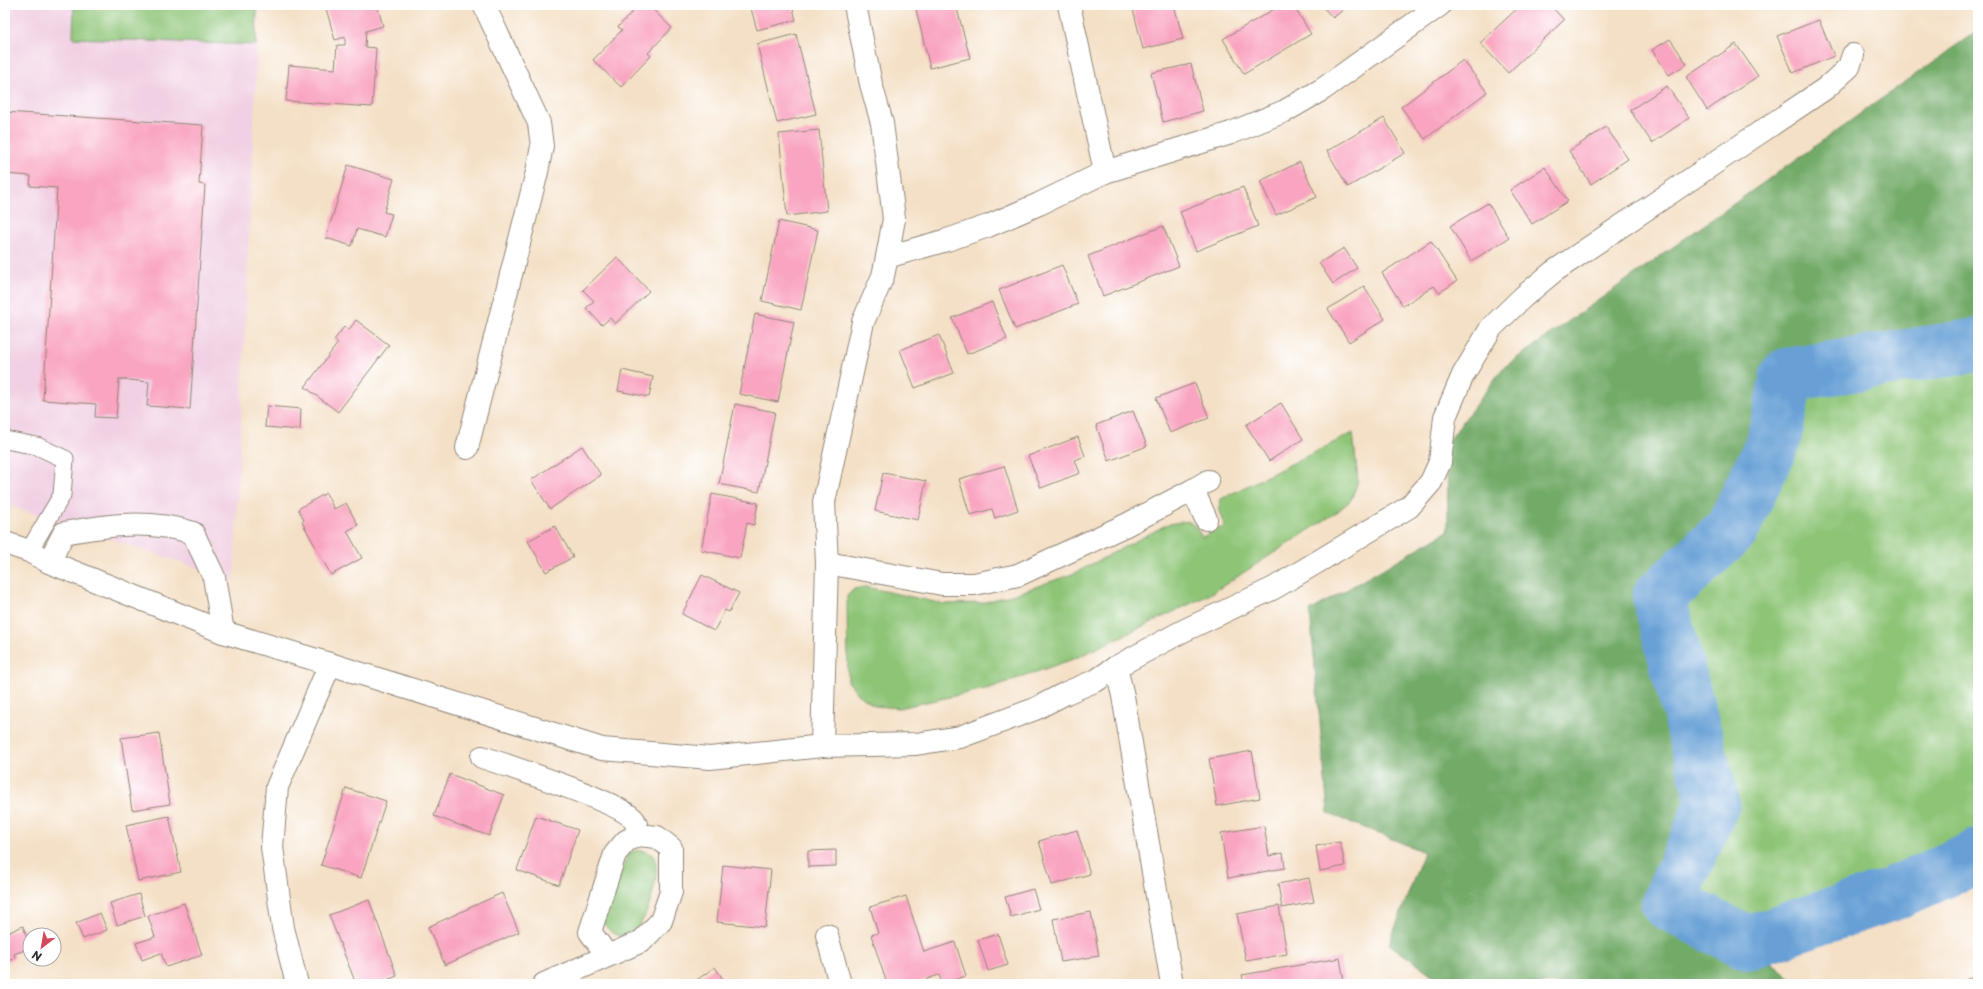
<svg xmlns="http://www.w3.org/2000/svg" width="1983" height="989" viewBox="0 0 1983 989" font-family="'Playpen Sans',sans-serif">
	<style>
		.built { fill: #f1d0e3 }
		.green { fill: #8dc476; stroke: #5c7850 }
		.forest { fill: #72aa67; stroke: #4e6a49 }
		.lines { fill: none; stroke-linecap: round; stroke-linejoin: round }
		.river { stroke: #68a0d6; stroke-width: 54 }
		.building { fill: #f9a5c1 }
		.lane-casing { stroke: #908678; stroke-width: 19 }
		.street-casing { stroke: #908678; stroke-width: 24 }
		.lane { stroke: #fff; stroke-width: 17 }
		.street { stroke: #fff; stroke-width: 22 }
	</style>
	<rect width="100%" height="100%" fill="#fff"/>
	<filter id="ink" filterUnits="userSpaceOnUse"><feTurbulence type="fractalNoise" baseFrequency=".025" numOctaves="2"/><feDisplacementMap in="SourceGraphic" scale="8" xChannelSelector="R" yChannelSelector="G"/><feConvolveMatrix kernelMatrix="1 2 1 2 8 2 1 2 1" color-interpolation-filters="sRGB"/></filter>
	<filter id="wash" filterUnits="userSpaceOnUse"><feTurbulence type="fractalNoise" baseFrequency=".012" numOctaves="4" result="noise"/><feDisplacementMap in="SourceGraphic" scale="16" xChannelSelector="R" yChannelSelector="G"/><feGaussianBlur stdDeviation="0.9" result="paint"/><feColorMatrix in="noise" values="0 0 0 0 0 0 0 0 0 0 0 0 0 0 0 0 0 1.4 0 .05"/><feComposite in="paint" operator="in"/></filter>
	<g filter="url(#wash)">
		<rect width="100%" height="100%" fill="#f4e0c6"/>
		<polygon class="built" points="5,5 259,5 234,580 5,504"/>
		<g class="green">
			<polygon points="74,5 257,5 256,45 73,38"/>
			<polygon points="1978,345 1978,856 1895,893 1747,943 1668,903 1713,803 1659,597 1732,529 1774,440 1787,375"/>
			<polygon points="1353,433 1358,481 1351,500 1337,512 1209,595 1076,658 990,688 899,708 875,706 859,695 848,681 847,596 854,589 866,587 944,604 982,603 1015,594 1075,573 1168,524 1188,521 1195,526 1202,537 1225,526 1219,508 1221,499"/>
			<path d="M 636,850 C 642,851 649,851 653,856 C 663,868 648,915 639,926 C 634,932 628,934 620,936 L 612,933 L 604,924 L 605,912 L 628,854 Z"/>
		</g>
		<polygon class="forest" points="1978,30 1978,345 1787,375 1774,440 1732,529 1659,597 1713,803 1668,903 1747,943 1797,984 1445,984 1389,944 1424,852 1328,813 1310,611 1448,531 1447,443 1503,368"/>
		<g class="lines">
			<polyline class="river" points="1978,345 1787,375 1774,440 1732,529 1659,597 1713,803 1668,903 1747,943 1895,893 1978,856"/>
		</g>
		<g id="blocks">
			<g class="building">
				<polygon points="325,5 377,5 383,26 366,31 365,47 376,48 372,107 286,101 289,65 335,69 337,45 345,45 345,37 335,40"/>
				<polygon points="639,5 648,5 672,28 648,53 651,56 621,87 593,60 622,30 618,27"/>
				<polygon points="750,5 792,5 796,20 757,30"/>
				<polygon points="915,5 956,5 970,58 930,68"/>
				<polygon points="1132,5 1174,5 1183,39 1143,49"/>
				<polygon points="1281,5 1293,5 1311,34 1244,74 1223,39"/>
				<polygon points="1321,5 1349,5 1333,18"/>
				<polygon points="1521,5 1550,5 1564,20 1508,73 1480,43"/>
				<polygon points="1819,20 1834,56 1793,73 1777,36"/>
				<polygon points="796,34 816,114 777,123 757,44"/>
				<polygon points="1670,39 1687,64 1669,75 1652,50"/>
				<polygon points="1736,44 1758,76 1707,110 1686,77"/>
				<polygon points="1463,60 1487,92 1425,139 1401,107"/>
				<polygon points="1191,64 1203,111 1163,122 1151,73"/>
				<polygon points="1667,86 1689,118 1652,143 1630,110"/>
				<polygon points="5,112 203,125 199,184 205,185 190,409 147,406 149,382 119,379 116,418 95,417 96,404 43,400 57,188 30,186 31,176 5,174"/>
				<polygon points="1384,118 1405,153 1348,187 1327,151"/>
				<polygon points="1606,127 1628,159 1591,184 1569,151"/>
				<polygon points="819,130 827,211 787,216 779,134"/>
				<polygon points="1300,162 1317,197 1276,215 1260,181"/>
				<polygon points="348,165 394,179 384,212 392,214 385,237 357,229 352,246 326,238"/>
				<polygon points="1545,167 1568,201 1532,224 1510,190"/>
				<polygon points="1243,187 1258,226 1196,251 1180,212"/>
				<polygon points="1488,203 1509,238 1471,261 1450,226"/>
				<polygon points="779,221 818,230 801,310 762,301"/>
				<polygon points="1163,226 1179,266 1103,296 1088,256"/>
				<polygon points="1431,241 1457,281 1439,293 1434,286 1403,306 1382,273"/>
				<polygon points="1344,248 1357,268 1333,284 1319,263"/>
				<polygon points="617,257 649,291 615,324 610,318 602,325 586,308 594,301 583,290"/>
				<polygon points="1062,265 1078,304 1015,329 999,290"/>
				<polygon points="1364,286 1385,319 1349,342 1328,309"/>
				<polygon points="992,302 1007,339 967,354 952,318"/>
				<polygon points="755,314 794,322 778,402 739,394"/>
				<polygon points="356,320 389,345 338,412 305,387 338,343 334,340 344,327 349,330"/>
				<polygon points="939,335 954,373 915,388 900,350"/>
				<polygon points="622,370 653,377 649,397 618,391"/>
				<polygon points="1195,383 1209,418 1170,433 1156,398"/>
				<polygon points="1281,403 1303,439 1269,461 1246,425"/>
				<polygon points="735,404 775,412 759,492 719,484"/>
				<polygon points="267,406 301,409 300,430 265,427"/>
				<polygon points="1133,411 1147,446 1109,461 1096,425"/>
				<polygon points="1078,437 1085,456 1075,460 1080,473 1041,488 1028,456"/>
				<polygon points="582,446 601,475 550,509 531,480"/>
				<polygon points="1004,466 1018,510 995,518 992,509 970,515 959,479"/>
				<polygon points="883,473 926,481 918,520 875,511"/>
				<polygon points="326,493 334,509 346,503 358,525 347,531 362,558 331,575 302,522 304,520 298,509"/>
				<polygon points="712,494 758,503 754,525 747,523 740,558 701,550"/>
				<polygon points="555,526 573,557 546,572 528,541"/>
				<polygon points="702,575 739,593 729,612 725,610 714,631 682,614"/>
				<polygon points="159,733 170,804 132,810 121,738"/>
				<polygon points="1252,751 1260,798 1217,806 1209,759"/>
				<polygon points="450,774 504,795 489,836 434,816"/>
				<polygon points="346,788 386,801 361,878 321,865"/>
				<polygon points="169,816 181,872 138,881 126,825"/>
				<polygon points="536,816 578,830 559,885 517,870"/>
				<polygon points="1264,826 1269,856 1283,853 1285,868 1228,878 1221,833"/>
				<polygon points="1077,830 1090,874 1052,885 1039,841"/>
				<polygon points="1340,842 1345,866 1320,871 1316,846"/>
				<polygon points="836,850 836,866 808,867 808,851"/>
				<polygon points="723,865 771,870 765,927 717,922"/>
				<polygon points="1309,878 1314,902 1282,908 1278,884"/>
				<polygon points="1033,889 1039,909 1011,917 1005,897"/>
				<polygon points="502,893 519,932 445,965 428,927"/>
				<polygon points="139,894 145,916 117,925 110,903"/>
				<polygon points="906,896 924,952 955,942 966,976 942,984 939,975 912,984 887,984 871,935 878,933 870,907"/>
				<polygon points="369,900 397,976 377,984 356,984 329,915"/>
				<polygon points="184,903 202,955 166,967 161,953 142,960 136,943 155,937 148,916"/>
				<polygon points="1279,906 1287,954 1246,961 1237,914"/>
				<polygon points="1091,912 1099,956 1061,962 1053,919"/>
				<polygon points="100,913 107,930 83,939 76,923"/>
				<polygon points="23,926 30,948 14,954 15,958 5,962 5,934"/>
				<polygon points="998,934 1008,965 988,971 978,940"/>
				<polygon points="1340,958 1344,982 1333,984 1244,984 1242,975"/>
				<polygon points="715,967 726,984 691,984"/>
				<polygon points="1978,973 1978,984 1959,984"/>
			</g>
		</g>
	</g>
	<g filter="url(#ink)">
		<use href="#blocks" fill-opacity="0" stroke="#908678" stroke-width="1"/>
		<g class="lines">
			<defs>
				<polyline id="lane" points="5,440 37,446 65,459 62,495 29,551"/>
				<g id="street">
					<polyline points="855,5 871,84 882,123 891,194 894,219 887,257"/>
					<polyline points="1069,5 1105,172"/>
					<polyline points="1440,5 1323,89 1285,111 1231,133 1105,172 1039,204 988,226 947,240 887,257 883,276 863,322 824,502 827,563 822,746 916,744 960,737 1035,709 1066,693 1097,680 1116,667 1183,631 1274,588 1409,507 1431,482 1440,462 1445,417 1463,375 1491,328 1523,297 1553,272 1826,88 1849,67 1853,55"/>
					<polyline points="467,448 537,172 542,146 539,123 484,5"/>
					<polyline points="1206,519 1193,490 1208,481"/>
					<polyline points="5,543 29,551 49,562 223,632 330,664 277,787 272,847 283,928 297,984"/>
					<path d="M 49,562 L 64,533 C 108,525 149,519 193,533 L 214,577 L 223,632"/>
					<polyline points="827,563 942,584 974,584 1018,575 1126,525 1193,490"/>
					<polyline points="330,664 602,749 710,758 822,746"/>
					<polyline points="1116,667 1123,696 1172,984"/>
					<path d="M 482,757 C 508,766 623,803 634,820 C 637,824 637,831 638,835"/>
					<polyline points="827,935 840,984"/>
					<polyline points="544,984 642,941 661,921 671,892 671,848 657,837 638,835 626,841 615,854 590,932 607,955"/>
				</g>
			</defs>
			<use href="#lane" class="lane-casing"/>
			<use href="#street" class="street-casing"/>
			<use href="#lane" class="lane"/>
			<use href="#street" class="street"/>
		</g>
	</g>
	<rect width="1983" height="989" fill="none" stroke="#fff" stroke-width="20"/>
	<g transform="translate(42 947) rotate(211)"><circle r="19" fill="#ffffff" stroke="#aaaaaa"/>
	<path d="M0-3L7 15L0 10L-7 15Z" fill="#d1495b"/>
	<text y="-6" font-size="11" font-weight="bold" text-anchor="middle" fill="#2b2b2b">N</text>
	</g>
</svg>
